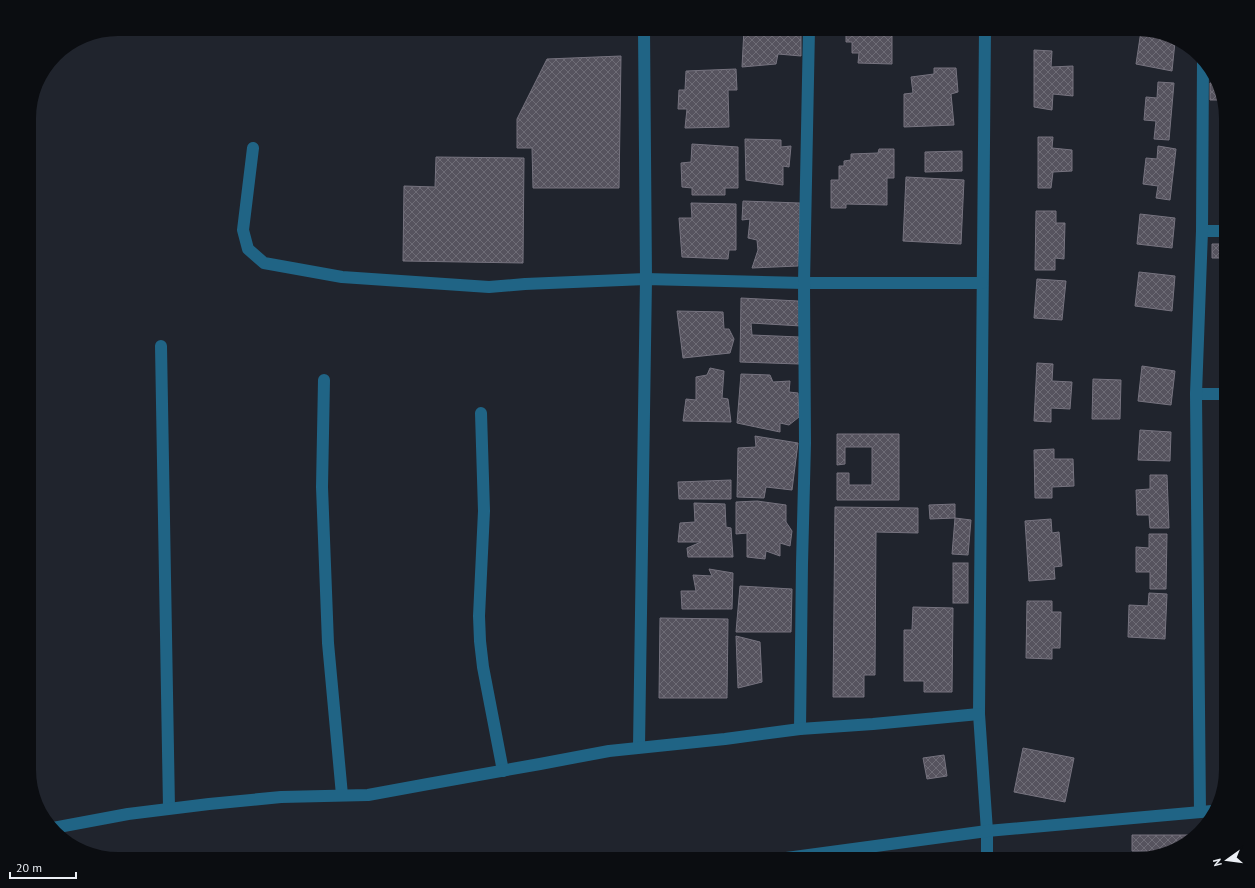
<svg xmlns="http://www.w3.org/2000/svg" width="1255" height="888" viewBox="0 0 1255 888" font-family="'PT Sans',sans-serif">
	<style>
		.building { fill: url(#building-cross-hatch); stroke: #76737f }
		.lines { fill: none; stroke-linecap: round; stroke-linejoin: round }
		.street { stroke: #206485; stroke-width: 12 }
	</style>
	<defs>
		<pattern id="building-cross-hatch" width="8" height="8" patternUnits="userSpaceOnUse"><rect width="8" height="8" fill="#56535e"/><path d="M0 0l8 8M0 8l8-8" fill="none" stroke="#6e6c76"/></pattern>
	</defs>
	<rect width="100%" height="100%" fill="#20242d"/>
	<g class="building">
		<polygon points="744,29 801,29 801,56 778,54 776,64 742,67"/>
		<polygon points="846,29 892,29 892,64 858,63 859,53 852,53 852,42 846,42"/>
		<polygon points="904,29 949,29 949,31 904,30"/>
		<polygon points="1141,31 1175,42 1172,71 1136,64"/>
		<polygon points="1034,50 1052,51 1051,67 1073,66 1073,96 1053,94 1052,110 1034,107"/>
		<polygon points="621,56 619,188 533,188 532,148 517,148 517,119 547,59"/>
		<polygon points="934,68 956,68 958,92 951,94 954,125 904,127 904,94 913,93 911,77 934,74"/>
		<polygon points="736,69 737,90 728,90 729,127 685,128 687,109 678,109 679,90 685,90 686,71"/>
		<polygon points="1158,82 1174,83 1169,140 1154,139 1156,121 1144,120 1146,97 1157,98"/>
		<polygon points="1210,83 1218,83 1222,100 1210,100"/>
		<polygon points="1038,137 1053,137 1052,148 1072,150 1072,171 1053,172 1051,188 1038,188"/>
		<polygon points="745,139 781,140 781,147 791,146 789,167 783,166 783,185 746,180"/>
		<polygon points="692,144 738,147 738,188 725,188 725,195 692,195 692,188 682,187 681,163 691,162"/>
		<polygon points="1158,146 1176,149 1170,200 1156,198 1158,186 1143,184 1146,158 1157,159"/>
		<polygon points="879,149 894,149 894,178 887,178 887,205 846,204 846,208 831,208 831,180 839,180 839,166 844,166 844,161 851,160 851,154 878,153"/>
		<polygon points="962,151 962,171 925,172 925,152"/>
		<polygon points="436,157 524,158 523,263 403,261 404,186 435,187"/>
		<polygon points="1225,157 1226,158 1226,197 1221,196"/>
		<polygon points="906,177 964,180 961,244 903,241"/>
		<polygon points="743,201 800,203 798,266 752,268 758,250 757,240 748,238 750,219 742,220"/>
		<polygon points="691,203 736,204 736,250 729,250 728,259 682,257 679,218 692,218"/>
		<polygon points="1036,211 1056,211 1056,223 1065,223 1064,259 1055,258 1055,270 1035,270"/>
		<polygon points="1140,214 1175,218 1172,248 1137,244"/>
		<polygon points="1212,244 1226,244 1226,273 1225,273 1225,258 1212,258"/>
		<polygon points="1139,272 1175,276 1172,311 1135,306"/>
		<polygon points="1037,279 1066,281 1062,320 1034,318"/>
		<polygon points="741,298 798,301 801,326 751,323 752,335 799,337 799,364 740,362"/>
		<polygon points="677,311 723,312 724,329 729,329 734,339 730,353 683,358"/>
		<polygon points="1220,334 1226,334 1226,364 1221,365"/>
		<polygon points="1037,363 1053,364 1052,381 1072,382 1070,409 1051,408 1051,422 1034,421"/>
		<polygon points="1142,366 1175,371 1171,405 1138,401"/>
		<polygon points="710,368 724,371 722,398 728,399 731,422 683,421 686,399 696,400 696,377 707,375"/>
		<polygon points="741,374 770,375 773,382 790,381 789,392 798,393 799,417 789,425 780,423 780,432 737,423"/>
		<polygon points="1093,379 1121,380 1120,419 1092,419"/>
		<polygon points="1140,430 1171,432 1170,461 1138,460"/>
		<polygon points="837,434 899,434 899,500 837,500 837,473 849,473 849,485 872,485 872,447 845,447 845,464 837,465"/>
		<polygon points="755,436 798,443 792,490 766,487 764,498 737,497 738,448 756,447"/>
		<polygon points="1054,449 1054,459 1073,459 1074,486 1052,487 1052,498 1035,498 1034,450"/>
		<polygon points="1150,475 1167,475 1169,528 1150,528 1149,515 1137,515 1136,490 1150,489"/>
		<polygon points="731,480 731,499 679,499 678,482"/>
		<polygon points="757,501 786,505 786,522 792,531 790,546 780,543 780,556 766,551 765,559 747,557 747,533 736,534 736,502"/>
		<polygon points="694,503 725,504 726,527 731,528 733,557 688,557 687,548 701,542 678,542 680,523 695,522"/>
		<polygon points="955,504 955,518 930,519 929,505"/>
		<polygon points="835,507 918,508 918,533 876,532 875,675 864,675 864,697 833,697"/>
		<polygon points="955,518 971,520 968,555 952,554"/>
		<polygon points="1051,519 1052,533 1059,532 1062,566 1054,567 1055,579 1029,581 1025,521"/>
		<polygon points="1149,534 1167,534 1166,589 1150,589 1150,572 1136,572 1136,547 1149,548"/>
		<rect x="953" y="563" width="15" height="40"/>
		<polygon points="709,569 733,573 732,609 682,609 681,591 696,591 693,575 712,576"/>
		<polygon points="740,586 792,589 791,632 736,632"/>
		<polygon points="1149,593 1167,594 1165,639 1128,637 1129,605 1148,606"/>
		<polygon points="1027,601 1052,601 1052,612 1061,612 1060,648 1052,648 1052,659 1026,658"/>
		<polygon points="913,607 953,608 952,692 924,692 924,681 904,681 904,630 912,630"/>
		<polygon points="660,618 728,619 727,698 659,698"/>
		<polygon points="736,636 760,642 762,682 738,688"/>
		<polygon points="1023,748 1074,758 1065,802 1014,792"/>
		<polygon points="944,755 947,776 927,779 923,758"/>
		<polygon points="1132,835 1189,835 1189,840 1177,850 1146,857 1147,851 1132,851"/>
		<polygon points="1032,854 1057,855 1057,859 1032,859"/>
	</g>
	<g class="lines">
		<g class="street">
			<polyline points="985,29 979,714 987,831 987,859"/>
			<polyline points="253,148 243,230 248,249 264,263 342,277 489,287 525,284 646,279 804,283 982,283"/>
			<polyline points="1202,231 1226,231"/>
			<polyline points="161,346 169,808"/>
			<polyline points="324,380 322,487 328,643 342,795"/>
			<polyline points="1196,394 1226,394"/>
			<polyline points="481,413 484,511 479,616 480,641 483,667 503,771"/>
			<polyline points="800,729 802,564 805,443 804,283 809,29"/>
			<polyline points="639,747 646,279 644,29"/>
			<polyline points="1200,812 1196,394 1202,231 1203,61"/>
			<polyline points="53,828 128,814 209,804 281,797 368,795 428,784 540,764 609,751 725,739 800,729 873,724 979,714"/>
			<polyline points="779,859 987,831 1212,811"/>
		</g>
	</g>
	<path d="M0 0H1255V888H0ZM118 36H1137A82 82 0 0 1 1219 118V770A82 82 0 0 1 1137 852H118A82 82 0 0 1 36 770V118A82 82 0 0 1 118 36Z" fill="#0b0d11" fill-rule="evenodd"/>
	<g transform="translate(1227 860) rotate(256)" stroke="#0b0d11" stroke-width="3" paint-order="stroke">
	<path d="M0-3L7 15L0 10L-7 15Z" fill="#eceff5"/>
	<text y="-6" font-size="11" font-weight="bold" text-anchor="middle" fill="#eceff5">N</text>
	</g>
	<path d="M10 872v6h66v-6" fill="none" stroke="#eceff5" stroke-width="2"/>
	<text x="16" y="872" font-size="12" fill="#eceff5" stroke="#0b0d11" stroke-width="3" paint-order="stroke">20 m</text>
</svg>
